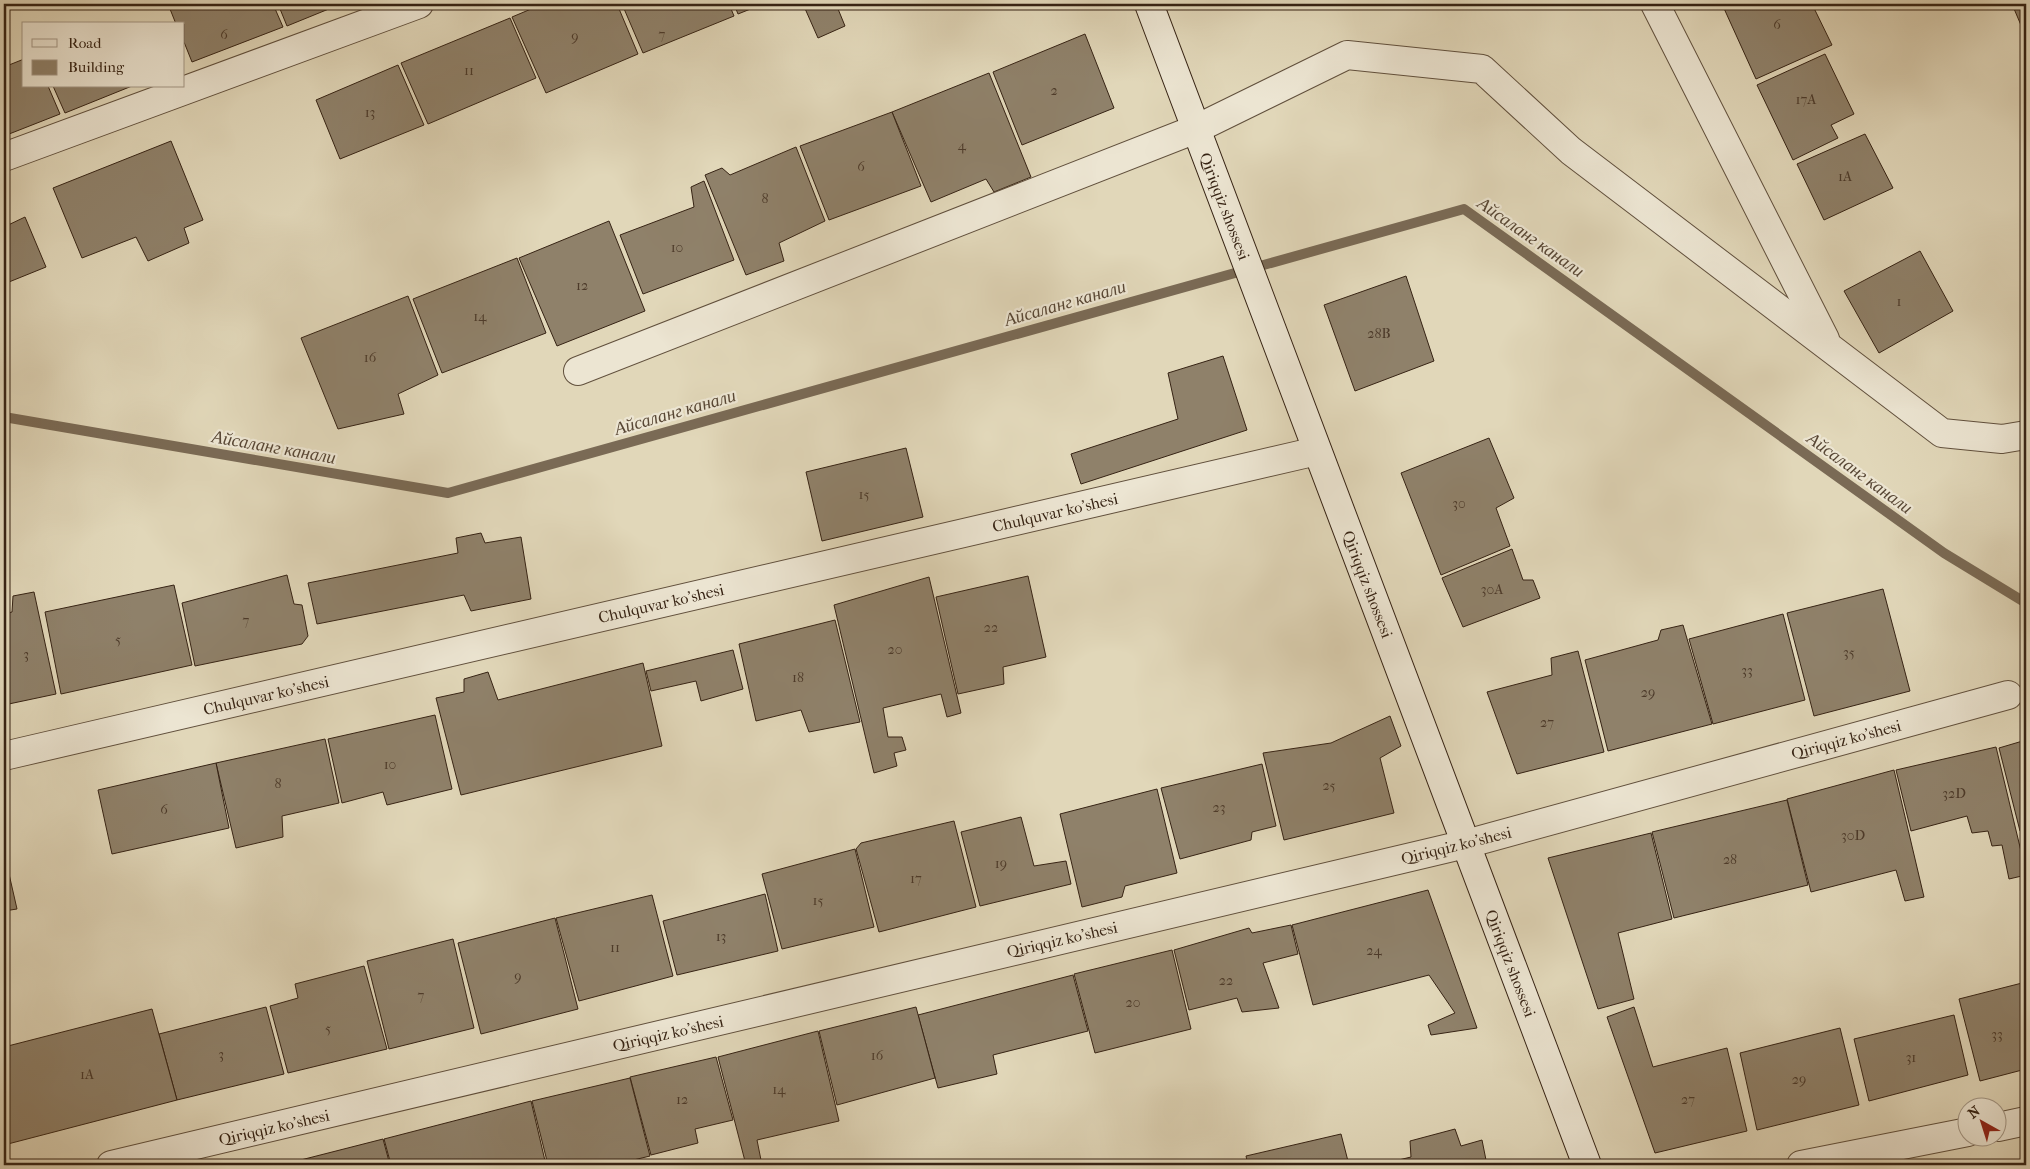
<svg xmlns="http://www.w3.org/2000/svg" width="2030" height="1169" viewBox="0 0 2030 1169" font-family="'IM FELL French Canon',serif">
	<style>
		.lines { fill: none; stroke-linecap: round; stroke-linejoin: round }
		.stream { stroke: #7a6a55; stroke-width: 10 }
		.building { fill: #8f816a; stroke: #362314 }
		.minor-casing { stroke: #61503d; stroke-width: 30 }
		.secondary-casing { stroke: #362314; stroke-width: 30 }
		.minor { stroke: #ece5d2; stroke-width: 28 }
		.secondary { stroke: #ece5d2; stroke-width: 28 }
		.labels { text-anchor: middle; stroke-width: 4.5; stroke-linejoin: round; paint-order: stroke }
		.number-label { font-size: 14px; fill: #4c3a2a }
		.street-label { font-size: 16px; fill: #362314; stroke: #ece5d2 }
		.water-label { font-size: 18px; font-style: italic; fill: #584735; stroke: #ece5d2 }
	</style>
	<rect width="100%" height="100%" fill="#e1d7b9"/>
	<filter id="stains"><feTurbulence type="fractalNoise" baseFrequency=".004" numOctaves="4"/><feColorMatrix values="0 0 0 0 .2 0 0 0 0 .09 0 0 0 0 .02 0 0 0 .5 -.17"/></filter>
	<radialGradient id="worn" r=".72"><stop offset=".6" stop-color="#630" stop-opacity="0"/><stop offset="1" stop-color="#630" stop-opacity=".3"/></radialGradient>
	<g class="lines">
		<polyline class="stream" points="4,417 448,493 1464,209 1944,553 2026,603"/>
	</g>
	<g class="building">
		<polygon points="168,4 273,4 283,27 192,62 184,42 184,24 176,24"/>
		<polygon points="278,4 341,4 287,26"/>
		<polygon points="543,4 617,4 638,54 546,93 512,17"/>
		<polygon points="622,4 729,4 734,16 643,53"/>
		<polygon points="734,4 763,4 738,14"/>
		<polygon points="803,4 836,4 845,26 818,38"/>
		<polygon points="1722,4 1812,4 1832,45 1756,79"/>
		<polygon points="2012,4 2026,4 2026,37"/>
		<polygon points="510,18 536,78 428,124 401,63"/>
		<polygon points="1085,34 1114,108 1022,145 993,72"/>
		<polygon points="1825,54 1854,114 1831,125 1838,138 1793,160 1757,85"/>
		<polygon points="24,59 24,86 48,86 60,114 4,136 4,67"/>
		<polygon points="398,65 424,125 340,159 316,100"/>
		<polygon points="989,73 1031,177 994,192 986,179 931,202 892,112"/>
		<polygon points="53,86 132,86 65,113"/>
		<polygon points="892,112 921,186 829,220 800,146"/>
		<polygon points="1865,134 1893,188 1824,220 1797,164"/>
		<polygon points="171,141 203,220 184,228 189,243 148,261 136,237 82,258 53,188"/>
		<polygon points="796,147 825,221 779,243 784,261 746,275 705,175 722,168 730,175"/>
		<polygon points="704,181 734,260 643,294 620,235 694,207 691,187"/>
		<polygon points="25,217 46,267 4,284 4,227"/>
		<polygon points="609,221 645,311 557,346 519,258"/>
		<polygon points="1920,251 1953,311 1879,353 1844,291"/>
		<polygon points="517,258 546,333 442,373 413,299"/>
		<polygon points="1406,276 1434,361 1355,391 1324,305"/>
		<polygon points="408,296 438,375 398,394 404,414 338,429 301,338"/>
		<polygon points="1223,356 1247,430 1081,484 1071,454 1178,419 1168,373"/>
		<polygon points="1489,438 1514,498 1496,508 1510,546 1441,575 1401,473"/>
		<polygon points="906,448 923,517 822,541 806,472"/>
		<polygon points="481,533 485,543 521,537 531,599 471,611 464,595 317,624 308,583 458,553 456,538"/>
		<polygon points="1512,549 1523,580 1533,580 1540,598 1463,627 1442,578"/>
		<polygon points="287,575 294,604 302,605 308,636 302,644 195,666 182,603"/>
		<polygon points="1028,576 1046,657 1003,667 1004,684 958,694 936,597"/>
		<polygon points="929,577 961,713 947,717 941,694 883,708 888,737 902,737 906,750 894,753 897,766 874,773 834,605"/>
		<polygon points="174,585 192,665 61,694 45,612"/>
		<polygon points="1883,589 1910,691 1814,716 1787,613"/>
		<polygon points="34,592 56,694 4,705 4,614 12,612 13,596"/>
		<polygon points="1783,614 1805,700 1713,724 1689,639"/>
		<polygon points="835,620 860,722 809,732 801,710 756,721 739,644"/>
		<polygon points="1683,625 1712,724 1608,751 1585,660 1658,640 1661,630"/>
		<polygon points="733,650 743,689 701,701 696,681 651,691 646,671"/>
		<polygon points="1578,651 1604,752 1517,774 1487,692 1552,675 1551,658"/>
		<polygon points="643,663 662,746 461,795 436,698 464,692 464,679 488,672 498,700"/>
		<polygon points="435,715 452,789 387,805 383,792 342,803 328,739"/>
		<polygon points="1390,716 1401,746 1380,758 1394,813 1284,840 1263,753 1331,743"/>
		<polygon points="325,739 339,803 282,816 283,837 236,848 216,763"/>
		<polygon points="2026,740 2026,829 2020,831 1999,748"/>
		<polygon points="1996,747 2026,872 2026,875 2009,879 2002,845 1992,846 1988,831 1972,833 1967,816 1911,831 1896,770"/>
		<polygon points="216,763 229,828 112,854 98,790"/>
		<polygon points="1262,764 1276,826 1252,832 1251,840 1180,859 1161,788"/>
		<polygon points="1894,770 1924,897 1905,901 1896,870 1811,892 1787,799"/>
		<polygon points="1157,789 1177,873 1125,886 1122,897 1082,907 1060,814"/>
		<polygon points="1787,800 1808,885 1674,918 1652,832"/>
		<polygon points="1021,817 1034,866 1066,861 1071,884 980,906 961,832"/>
		<polygon points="954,821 976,907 879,932 856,849 861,843"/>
		<polygon points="1651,833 1672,919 1618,933 1634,999 1598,1009 1548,858"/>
		<polygon points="855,849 874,927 782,949 762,874"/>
		<polygon points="4,852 17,909 4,911"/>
		<polygon points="1428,890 1477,1028 1431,1035 1428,1025 1455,1013 1429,975 1313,1005 1292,925"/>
		<polygon points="765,894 778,951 677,975 663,921"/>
		<polygon points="652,895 673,976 579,1001 556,918"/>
		<polygon points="555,918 578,1009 481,1034 458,943"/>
		<polygon points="1291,925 1298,954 1263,963 1279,1008 1242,1012 1237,998 1189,1010 1174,950 1249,928 1252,933"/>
		<polygon points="453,939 474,1028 389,1049 367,961"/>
		<polygon points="1172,950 1191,1029 1095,1053 1074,974"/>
		<polygon points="364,966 387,1049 288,1073 270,1006 298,998 295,984"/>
		<polygon points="1073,975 1088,1031 993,1055 997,1074 938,1088 918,1015"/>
		<polygon points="2026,982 2026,1069 1980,1081 1959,999"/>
		<polygon points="266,1007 284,1074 177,1100 159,1034"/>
		<polygon points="916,1007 935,1078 837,1105 819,1031"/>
		<polygon points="1634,1007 1653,1067 1727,1048 1747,1131 1655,1153 1607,1017"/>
		<polygon points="152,1009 177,1100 4,1145 4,1047"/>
		<polygon points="1954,1015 1968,1075 1869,1101 1854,1039"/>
		<polygon points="1840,1028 1859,1105 1757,1130 1740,1053"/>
		<polygon points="818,1031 839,1121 757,1140 762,1165 746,1165 718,1057"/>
		<polygon points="716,1057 733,1120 695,1129 698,1143 651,1155 630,1077"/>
		<polygon points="630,1078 650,1156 613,1165 548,1165 532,1101"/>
		<polygon points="531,1101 546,1165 391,1165 384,1139"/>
		<polygon points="1455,1129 1461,1146 1482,1140 1487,1165 1378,1165 1411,1157 1410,1141"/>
		<polygon points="1341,1134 1349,1165 1248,1165 1246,1156"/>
		<polygon points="383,1139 390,1165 289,1165 289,1163"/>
	</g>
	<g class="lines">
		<defs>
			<g id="minor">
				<polyline points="1655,4 1825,339"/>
				<polyline points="4,157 419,4"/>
				<polyline points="578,371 1196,129 1347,55 1482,69 1571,151 1942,433 2002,439 2026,435"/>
				<polyline points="4,756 1317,451"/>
				<polyline points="1998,1127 2026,1121"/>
				<polyline points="111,1165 1466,844 2008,695"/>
				<polyline points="1801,1165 1968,1132"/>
			</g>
			<polyline id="secondary" points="1149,4 1587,1165"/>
		</defs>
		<use href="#minor" class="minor-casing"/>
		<use href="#secondary" class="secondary-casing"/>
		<use href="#minor" class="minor"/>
		<use href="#secondary" class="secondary"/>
	</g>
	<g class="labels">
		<g class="number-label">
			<text x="1777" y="29">6</text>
			<text x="224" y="39">6</text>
			<text x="662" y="39">7</text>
			<text x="575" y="41">9</text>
			<text x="469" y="75">11</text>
			<text x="1054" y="95">2</text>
			<text x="1806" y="104">17A</text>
			<text x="370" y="117">13</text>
			<text x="962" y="150">4</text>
			<text x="861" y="171">6</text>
			<text x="1845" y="181">1A</text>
			<text x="765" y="203">8</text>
			<text x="677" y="252">10</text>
			<text x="582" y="290">12</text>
			<text x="1899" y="306">1</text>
			<text x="480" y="321">14</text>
			<text x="1379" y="338">28B</text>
			<text x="370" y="362">16</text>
			<text x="864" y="499">15</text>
			<text x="1459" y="508">30</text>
			<text x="1492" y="594">30A</text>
			<text x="246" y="625">7</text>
			<text x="991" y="632">22</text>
			<text x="118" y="644">5</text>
			<text x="895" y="654">20</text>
			<text x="1849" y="657">35</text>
			<text x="26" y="659">3</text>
			<text x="1747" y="675">33</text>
			<text x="798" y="682">18</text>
			<text x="1648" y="697">29</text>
			<text x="1547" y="727">27</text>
			<text x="390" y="769">10</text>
			<text x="278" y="788">8</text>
			<text x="1329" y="790">25</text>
			<text x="1954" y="798">32D</text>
			<text x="1219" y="812">23</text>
			<text x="164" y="814">6</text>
			<text x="1853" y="840">30D</text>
			<text x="1730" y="864">28</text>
			<text x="1001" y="868">19</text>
			<text x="916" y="883">17</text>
			<text x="818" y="905">15</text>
			<text x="721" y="941">13</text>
			<text x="615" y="952">11</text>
			<text x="1374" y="955">24</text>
			<text x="518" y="981">9</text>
			<text x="1226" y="985">22</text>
			<text x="421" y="1000">7</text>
			<text x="1133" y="1007">20</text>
			<text x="328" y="1033">5</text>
			<text x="1997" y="1039">33</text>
			<text x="221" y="1059">3</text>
			<text x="877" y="1060">16</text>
			<text x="1911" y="1062">31</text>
			<text x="87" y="1079">1A</text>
			<text x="1799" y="1084">29</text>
			<text x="779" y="1094">14</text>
			<text x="682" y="1104">12</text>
			<text x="1688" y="1104">27</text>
		</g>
		<g class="street-label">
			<text transform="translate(1225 206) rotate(69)" y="6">Qiriqqiz shossesi</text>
			<text transform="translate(1055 512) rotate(-13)" y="6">Chulquvar ko'shesi</text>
			<text transform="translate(1368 584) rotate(69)" y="6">Qiriqqiz shossesi</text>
			<text transform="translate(661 603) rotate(-13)" y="6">Chulquvar ko'shesi</text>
			<text transform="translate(266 695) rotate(-13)" y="6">Chulquvar ko'shesi</text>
			<text transform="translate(1846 739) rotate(-15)" y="6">Qiriqqiz ko'shesi</text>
			<text transform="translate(1456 845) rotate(-14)" y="6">Qiriqqiz ko'shesi</text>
			<text transform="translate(1062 939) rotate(-13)" y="6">Qiriqqiz ko'shesi</text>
			<text transform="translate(1511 963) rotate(69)" y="6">Qiriqqiz shossesi</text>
			<text transform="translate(668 1033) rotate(-13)" y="6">Qiriqqiz ko'shesi</text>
			<text transform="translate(274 1127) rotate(-13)" y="6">Qiriqqiz ko'shesi</text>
		</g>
		<g class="water-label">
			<text transform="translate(1531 237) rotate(35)" y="6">Айсаланг канали</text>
			<text transform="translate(1065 303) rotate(-16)" y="6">Айсаланг канали</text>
			<text transform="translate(675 412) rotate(-16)" y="6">Айсаланг канали</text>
			<text transform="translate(274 447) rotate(10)" y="6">Айсаланг канали</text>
			<text transform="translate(1860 473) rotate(36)" y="6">Айсаланг канали</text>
		</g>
	</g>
	<rect width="2030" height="1169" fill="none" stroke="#e1d7b9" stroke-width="20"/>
	<rect x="5" y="5" width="2020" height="1159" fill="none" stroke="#362314" stroke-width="2.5"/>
	<rect x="10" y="10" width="2010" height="1149" fill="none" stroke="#362314"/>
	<rect x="22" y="22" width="162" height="65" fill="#ece5d2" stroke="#a39786"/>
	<rect x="32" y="39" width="25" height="8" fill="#ece5d2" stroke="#a39786"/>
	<text x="68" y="48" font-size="15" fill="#362314">Road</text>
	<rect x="32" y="60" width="25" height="15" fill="#8f816a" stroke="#a39786"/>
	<text x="68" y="72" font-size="15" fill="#362314">Building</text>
	<g transform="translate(1982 1122) rotate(321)"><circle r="24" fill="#ece5d2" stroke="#a39786"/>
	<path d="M0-4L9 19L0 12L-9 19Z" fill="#8f2418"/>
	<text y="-8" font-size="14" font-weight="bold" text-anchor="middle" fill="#362314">N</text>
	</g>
	<rect width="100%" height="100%" filter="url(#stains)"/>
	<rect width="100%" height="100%" fill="url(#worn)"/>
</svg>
